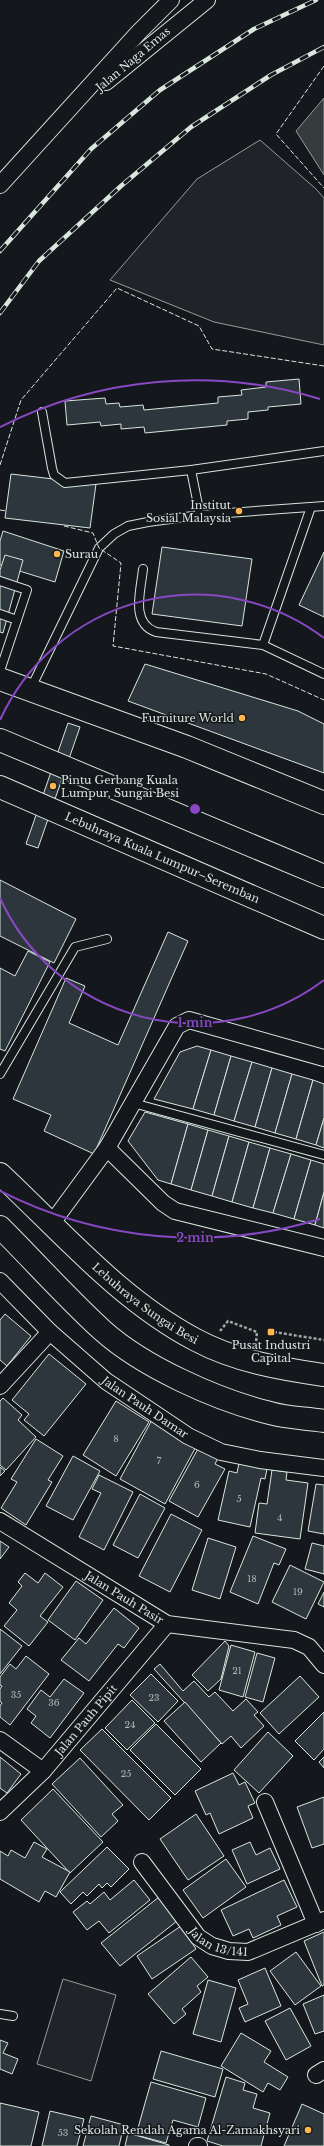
<svg xmlns="http://www.w3.org/2000/svg" width="324" height="2146" viewBox="0 0 324 2146" font-family="'Libre Baskerville',serif">
	<style>
		.green { fill: #202428; stroke: #939e99 }
		.water { fill: #363b3e; stroke: #939e99 }
		.building { fill: #2c363c; stroke: #d8e6dc }
		.lines { fill: none; stroke-linecap: round; stroke-linejoin: round }
		.lane-casing { stroke: #d8e6dc; stroke-width: 10 }
		.street-casing { stroke: #d8e6dc; stroke-width: 18 }
		.highway-casing { stroke: #d8e6dc; stroke-width: 24 }
		.path { stroke: #9da8a2; stroke-width: 2.5; stroke-dasharray: 3 2; stroke-linecap: butt }
		.lane { stroke: #14181c; stroke-width: 8 }
		.street { stroke: #14181c; stroke-width: 16 }
		.highway { stroke: #14181c; stroke-width: 22 }
		.rail-casing { stroke: #d8e6dc; stroke-width: 4.5 }
		.rail { stroke: #14181c; stroke-width: 3; stroke-dasharray: 9; stroke-linecap: butt }
		.fence { stroke: #d8e6dc; stroke-width: 1; stroke-dasharray: 5 2; stroke-linecap: butt }
		.ring { fill: none; stroke: #8948c3; stroke-width: 2 }
		.poi-dot { fill: #ffb74d; stroke: #14181c; stroke-width: 1.5 }
		.labels { text-anchor: middle; stroke-width: 3; stroke-linejoin: round; paint-order: stroke }
		.number-label { font-size: 9px; fill: #adbab4 }
		.street-label { font-size: 11px; fill: #d8e6dc; stroke: #14181c }
		.poi-label { font-size: 11px; fill: #d8e6dc; stroke: #14181c; text-anchor: end }
		.centre { fill: #8948c3; stroke: #14181c; stroke-width: 2 }
		.ring-label { font-size: 12px; text-anchor: middle; font-weight: bold; fill: #8948c3; stroke: #14181c; stroke-width: 3; stroke-linejoin: round; paint-order: stroke }
	</style>
	<rect width="100%" height="100%" fill="#14181c"/>
	<g class="green">
		<polygon points="260,140 316,189 324,198 324,345 214,322 110,280 197,179"/>
		<polygon points="63,1979 116,1995 91,2081 37,2064"/>
	</g>
	<polygon class="water" points="324,98 324,175 296,131"/>
	<g class="building">
		<polygon points="299,379 301,404 268,407 268,410 248,412 248,419 227,421 227,425 145,433 144,427 121,429 121,424 101,426 100,422 67,425 65,401 105,398 106,404 119,403 120,407 143,405 144,410 218,403 218,397 242,395 241,390 266,387 266,382"/>
		<polygon points="11,474 96,484 90,528 5,518"/>
		<polygon points="3,531 64,551 55,582 0,565 0,541"/>
		<polygon points="162,547 252,559 242,626 152,614"/>
		<polygon points="324,552 324,617 299,605"/>
		<polygon points="5,555 23,560 3,633 0,632 0,570"/>
		<polygon points="145,664 298,711 324,724 324,773 128,701"/>
		<polygon points="68,723 80,727 38,848 26,844"/>
		<polygon points="0,880 76,919 54,963 0,936"/>
		<polygon points="168,932 188,941 94,1154 44,1131 51,1115 13,1099 66,978 85,986 69,1023 118,1045"/>
		<polygon points="28,951 50,962 5,1051 0,1049 0,968 15,976"/>
		<polygon points="197,1046 211,1050 193,1109 154,1099 180,1052"/>
		<polygon points="211,1050 231,1056 214,1115 193,1109"/>
		<polygon points="231,1056 252,1062 234,1121 214,1115"/>
		<polygon points="252,1062 272,1068 255,1127 234,1121"/>
		<polygon points="272,1068 292,1074 275,1133 255,1127"/>
		<polygon points="292,1074 313,1080 296,1139 275,1133"/>
		<polygon points="313,1080 324,1084 324,1118 316,1145 296,1139"/>
		<polygon points="145,1112 188,1124 171,1184 158,1180 128,1141"/>
		<polygon points="324,1118 324,1148 316,1145"/>
		<polygon points="188,1124 208,1130 191,1190 171,1184"/>
		<polygon points="208,1130 229,1136 212,1196 191,1190"/>
		<polygon points="229,1136 249,1142 232,1202 212,1196"/>
		<polygon points="249,1142 270,1148 253,1208 232,1202"/>
		<polygon points="270,1148 291,1154 273,1213 253,1208"/>
		<polygon points="291,1154 311,1160 294,1219 273,1213"/>
		<polygon points="311,1160 324,1164 324,1192 315,1225 294,1219"/>
		<polygon points="324,1192 324,1228 315,1225"/>
		<polygon points="5,1314 31,1336 7,1366 0,1360 0,1320"/>
		<polygon points="49,1354 86,1384 44,1436 24,1420 29,1414 12,1400"/>
		<polygon points="3,1398 22,1415 18,1420 36,1437 6,1470 0,1465 0,1401"/>
		<polygon points="116,1401 149,1422 116,1476 83,1455"/>
		<polygon points="153,1418 198,1443 165,1504 120,1479"/>
		<polygon points="36,1439 63,1456 48,1480 52,1482 26,1525 1,1508 17,1482 11,1479"/>
		<polygon points="199,1447 218,1458 215,1464 225,1469 198,1517 169,1501"/>
		<polygon points="73,1456 100,1471 73,1520 46,1506"/>
		<polygon points="240,1458 268,1464 265,1479 261,1478 250,1527 218,1520 229,1471 237,1473"/>
		<polygon points="0,1467 5,1471 0,1476"/>
		<polygon points="272,1470 287,1472 286,1480 308,1483 300,1539 255,1533 259,1503 267,1504"/>
		<polygon points="99,1475 133,1492 104,1550 79,1537 101,1493 92,1489"/>
		<polygon points="316,1484 324,1485 324,1534 308,1531"/>
		<polygon points="140,1494 165,1508 138,1558 113,1545"/>
		<polygon points="171,1514 202,1530 170,1592 139,1576"/>
		<polygon points="253,1536 286,1549 279,1565 274,1563 258,1604 230,1592"/>
		<polygon points="208,1538 236,1547 220,1599 192,1590"/>
		<polygon points="0,1541 9,1547 0,1559"/>
		<polygon points="312,1543 324,1546 324,1574 305,1569"/>
		<polygon points="290,1565 324,1582 306,1619 272,1602"/>
		<polygon points="25,1573 38,1583 45,1573 63,1587 40,1616 48,1622 29,1646 4,1626 17,1610 9,1603 22,1586 18,1582"/>
		<polygon points="76,1581 103,1600 75,1640 48,1620"/>
		<polygon points="324,1592 324,1607 318,1604"/>
		<polygon points="114,1608 139,1628 124,1648 118,1644 89,1681 61,1660 79,1638 86,1644"/>
		<polygon points="0,1629 22,1646 0,1674"/>
		<polygon points="225,1641 229,1646 221,1679 208,1691 192,1675"/>
		<polygon points="231,1645 255,1652 243,1697 219,1690"/>
		<polygon points="257,1653 275,1658 263,1702 245,1697"/>
		<polygon points="26,1656 49,1674 10,1725 0,1717 0,1706 2,1703 0,1701 0,1689 2,1686 0,1685 0,1677 10,1664 16,1669"/>
		<polygon points="160,1664 183,1691 194,1681 209,1697 215,1692 233,1711 246,1699 258,1712 254,1715 264,1726 241,1748 231,1736 222,1744 154,1669"/>
		<polygon points="151,1674 178,1701 158,1722 130,1695"/>
		<polygon points="300,1676 319,1697 279,1734 260,1713"/>
		<polygon points="64,1679 84,1693 50,1738 31,1723 36,1716 27,1709 41,1690 50,1697"/>
		<polygon points="132,1700 155,1723 127,1750 105,1728"/>
		<polygon points="185,1702 221,1743 201,1762 164,1721"/>
		<polygon points="324,1712 324,1749 314,1760 295,1741"/>
		<polygon points="156,1724 201,1769 175,1795 130,1750"/>
		<polygon points="102,1729 171,1798 149,1820 80,1750"/>
		<polygon points="268,1732 293,1756 259,1793 234,1770"/>
		<polygon points="0,1757 21,1774 7,1793 0,1788"/>
		<polygon points="324,1757 324,1768 319,1762"/>
		<polygon points="80,1758 123,1805 112,1814 118,1821 101,1837 52,1784"/>
		<polygon points="233,1773 239,1785 245,1782 255,1803 248,1806 253,1818 219,1834 210,1813 206,1815 195,1791"/>
		<polygon points="53,1789 103,1842 70,1873 21,1820"/>
		<polygon points="324,1797 324,1844 312,1848 297,1807"/>
		<polygon points="196,1814 224,1856 188,1880 160,1839"/>
		<polygon points="34,1842 47,1849 42,1857 70,1872 56,1897 45,1891 39,1902 0,1879 0,1851 8,1856 11,1850 25,1858"/>
		<polygon points="250,1842 256,1855 270,1848 280,1869 247,1884 232,1850"/>
		<polygon points="107,1847 129,1869 111,1887 107,1883 102,1888 99,1884 87,1896 83,1892 71,1904 60,1892"/>
		<polygon points="226,1859 246,1887 203,1918 183,1890"/>
		<polygon points="134,1880 150,1900 109,1933 99,1921 87,1930 73,1912 87,1901 90,1904 104,1892 110,1900"/>
		<polygon points="284,1880 297,1907 277,1916 281,1925 253,1938 249,1929 233,1936 221,1910"/>
		<polygon points="159,1897 177,1921 120,1966 101,1943"/>
		<polygon points="181,1926 196,1949 152,1979 137,1956"/>
		<polygon points="324,1932 324,1985 322,1986 304,1941"/>
		<polygon points="296,1952 321,1986 295,2005 270,1971"/>
		<polygon points="191,1957 208,1977 197,1986 201,1992 182,2009 186,2014 174,2024 148,1994"/>
		<polygon points="265,1968 281,2006 245,2022 239,2008 248,2004 238,1980"/>
		<polygon points="208,1980 236,1988 221,2042 193,2034"/>
		<polygon points="324,1995 324,2031 315,2034 303,2004"/>
		<polygon points="290,2008 311,2046 286,2060 265,2021"/>
		<polygon points="241,2033 271,2051 264,2062 288,2077 280,2090 268,2083 263,2092 221,2066"/>
		<polygon points="0,2040 8,2043 3,2053 18,2059 12,2074 0,2069"/>
		<polygon points="161,2051 223,2069 215,2097 153,2079"/>
		<polygon points="226,2077 245,2083 243,2090 257,2094 253,2108 270,2113 261,2146 223,2146 207,2141"/>
		<polygon points="151,2082 206,2098 198,2127 173,2120 166,2143 136,2135"/>
		<polygon points="0,2103 39,2112 31,2146 0,2146"/>
		<polygon points="302,2104 324,2114 324,2146 284,2146"/>
		<polygon points="50,2111 84,2119 77,2146 42,2146"/>
		<polygon points="91,2116 124,2125 119,2146 83,2146"/>
		<polygon points="128,2133 169,2145 169,2146 125,2146"/>
	</g>
	<g class="lines">
		<defs>
			<g id="lane">
				<polyline points="42,412 52,468 54,475 65,483 191,470 324,451"/>
				<polyline points="191,470 200,515"/>
				<path d="M 143,569 C 141,590 130,623 156,632 L 263,645 L 324,674"/>
				<polyline points="0,581 27,590 0,671"/>
				<polyline points="0,614 17,620"/>
				<polyline points="263,645 311,507"/>
				<polyline points="30,690 99,548 114,534 128,526 148,522 200,515 324,506"/>
				<polyline points="0,1074 75,947 107,939"/>
				<polyline points="133,1103 324,1155"/>
				<polyline points="0,2014 13,2016"/>
			</g>
			<g id="street">
				<polyline points="106,82 207,0"/>
				<polyline points="0,185 139,32 171,0"/>
				<polyline points="107,1148 163,1203 175,1211 324,1248"/>
				<polyline points="52,1223 107,1148 177,1026 189,1020 324,1058"/>
				<path id="s1" d="M 0,1281 L 50,1332 L 106,1381 L 188,1436 L 221,1452 L 260,1460 L 324,1468"/>
				<polyline points="0,1386 50,1332"/>
				<path id="s2" d="M 0,1521 L 167,1624 L 294,1640 L 309,1647 L 324,1665"/>
				<polyline points="0,1740 43,1771"/>
				<polyline points="265,1802 316,1924"/>
				<path id="s3" d="M 0,1812 L 43,1771 L 167,1624"/>
				<path id="s4" d="M 142,1862 L 198,1937 L 212,1946 L 229,1951 L 248,1952 L 324,1920"/>
				<polyline points="316,2075 324,2070"/>
				<polyline points="197,2146 199,2146"/>
			</g>
			<g id="highway">
				<polyline points="0,679 187,747 324,803"/>
				<polyline points="0,740 324,876"/>
				<path id="s5" d="M 0,787 L 324,928"/>
				<path id="s6" d="M 0,1174 C 62,1232 120,1300 196,1340 C 235,1361 281,1369 324,1375"/>
				<path d="M 0,1227 C 34,1261 67,1298 102,1330 C 143,1367 217,1400 270,1413 C 287,1418 306,1418 324,1421"/>
			</g>
		</defs>
		<use href="#lane" class="lane-casing"/>
		<use href="#street" class="street-casing"/>
		<use href="#highway" class="highway-casing"/>
		<g class="path">
			<polyline points="220,1331 228,1321 257,1332 256,1343"/>
			<polyline points="274,1332 324,1340"/>
		</g>
		<use href="#lane" class="lane"/>
		<use href="#street" class="street"/>
		<use href="#highway" class="highway"/>
		<defs>
			<g id="rail">
				<polyline points="0,251 91,149 160,90 254,29 316,0"/>
				<polyline points="0,313 39,261 121,186 191,127 271,75 324,47"/>
			</g>
		</defs>
		<use href="#rail" class="rail-casing"/>
		<use href="#rail" class="rail"/>
		<g class="fence">
			<polyline points="324,66 276,134 324,188"/>
			<polyline points="0,465 21,400 117,288 199,326 212,349 324,366"/>
			<polyline points="0,510 7,511"/>
			<polyline points="64,526 93,533 99,548 121,563 113,646 266,674 324,700"/>
		</g>
	</g>
	<g class="ring">
		<path d="M324 980A214 214 0 0 1 0 898M0 720A214 214 0 0 1 324 638"/>
		<path d="M320 1219A429 429 0 0 1 0 1191M0 427A429 429 0 0 1 320 399"/>
	</g>
	<g class="poi-dot">
		<circle cx="239" cy="511" r="4"/>
		<circle cx="57" cy="554" r="4"/>
		<circle cx="242" cy="718" r="4"/>
		<circle cx="53" cy="786" r="4"/>
		<rect x="267" y="1328" width="8" height="8" rx="2"/>
		<circle cx="308" cy="2130" r="4"/>
	</g>
	<g class="labels">
		<g class="number-label">
			<text x="116" y="1442">8</text>
			<text x="159" y="1464">7</text>
			<text x="197" y="1488">6</text>
			<text x="239" y="1502">5</text>
			<text x="280" y="1521">4</text>
			<text x="252" y="1582">18</text>
			<text x="298" y="1595">19</text>
			<text x="237" y="1674">21</text>
			<text x="16" y="1698">35</text>
			<text x="154" y="1701">23</text>
			<text x="54" y="1706">36</text>
			<text x="130" y="1728">24</text>
			<text x="126" y="1777">25</text>
			<text x="63" y="2136">53</text>
		</g>
		<g class="street-label">
			<text transform="translate(133 59) rotate(-40)" y="4">Jalan Naga Emas</text>
			<text dy="4" stroke="none"><textPath href="#s5" startOffset="177">Lebuhraya Kuala Lumpur–Seremban</textPath></text>
			<text dy="4" stroke="none"><textPath href="#s6" startOffset="195">Lebuhraya Sungai Besi</textPath></text>
			<text dy="4" stroke="none"><textPath href="#s1" startOffset="193">Jalan Pauh Damar</textPath></text>
			<text dy="4" stroke="none"><textPath href="#s2" startOffset="146">Jalan Pauh Pasir</textPath></text>
			<text dy="4" stroke="none"><textPath href="#s3" startOffset="126">Jalan Pauh Pipit</textPath></text>
			<text dy="4" stroke="none"><textPath href="#s4" startOffset="115">Jalan 13/141</textPath></text>
		</g>
		<g class="poi-label">
			<text x="231" y="509">Institut<tspan x="231" dy="13">Sosial Malaysia</tspan></text>
			<text x="65" y="558" text-anchor="start">Surau</text>
			<text x="234" y="722">Furniture World</text>
			<text x="61" y="784" text-anchor="start">Pintu Gerbang Kuala<tspan x="61" dy="13">Lumpur, Sungai Besi</tspan></text>
			<text x="271" y="1349" text-anchor="middle">Pusat Industri<tspan x="271" dy="13">Capital</tspan></text>
			<text x="300" y="2134">Sekolah Rendah Agama Al-Zamakhsyari</text>
		</g>
	</g>
	<circle cx="195" cy="809" r="6" class="centre"/>
	<g class="ring-label">
		<text x="195" y="1027">1 min</text>
		<text x="195" y="1242">2 min</text>
	</g>
</svg>
